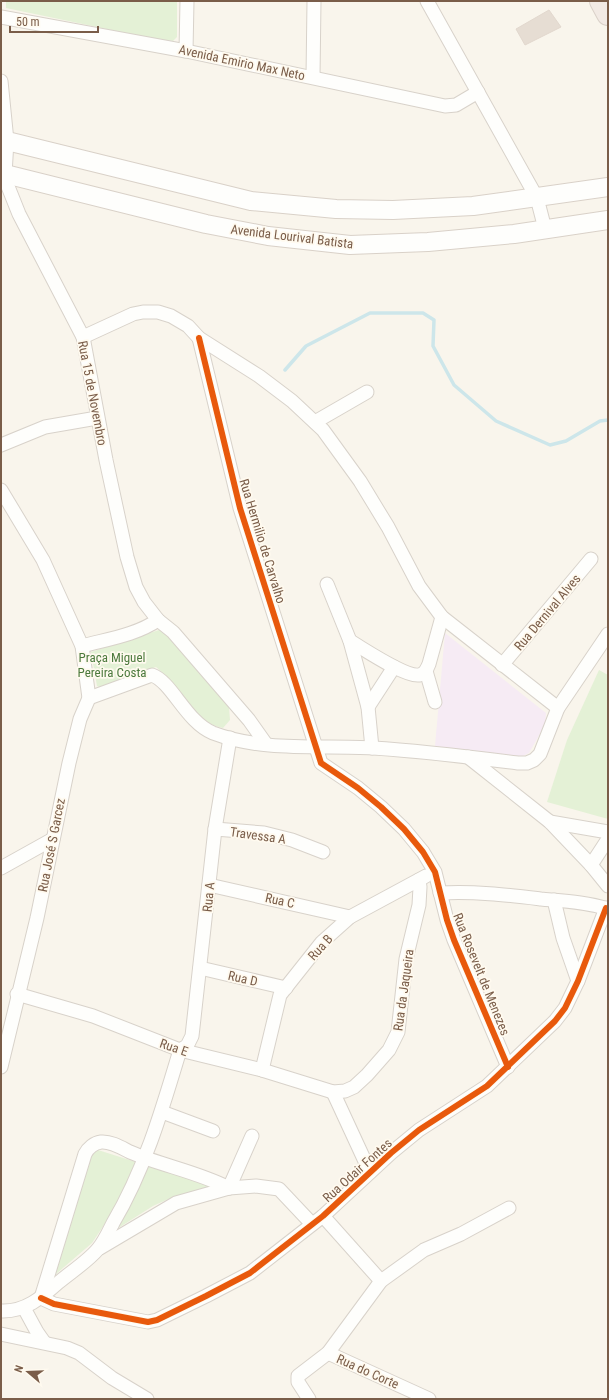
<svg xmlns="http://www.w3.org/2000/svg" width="609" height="1400" viewBox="0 0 609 1400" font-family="'Roboto Condensed',sans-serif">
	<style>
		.education { fill: #f6ebf4 }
		.green { fill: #e4f1d6 }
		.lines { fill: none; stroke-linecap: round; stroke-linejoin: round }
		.stream { stroke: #cde6ea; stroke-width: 3.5 }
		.building { fill: #e6ddd3; stroke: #e2d8ce }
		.street-casing { stroke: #d8d2ca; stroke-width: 15 }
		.secondary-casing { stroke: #d9d1c8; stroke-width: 20 }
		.highway-casing { stroke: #dad1c9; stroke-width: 24 }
		.street { stroke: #fefefc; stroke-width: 13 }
		.secondary { stroke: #fefefc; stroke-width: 18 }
		.highway { stroke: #f2eae4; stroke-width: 22 }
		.cycleway-casing { stroke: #fffaef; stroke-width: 8 }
		.cycleway { stroke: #e8590c; stroke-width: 6 }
		.labels { text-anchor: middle; stroke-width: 3.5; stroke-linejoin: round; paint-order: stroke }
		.street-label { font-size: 13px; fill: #7a5d49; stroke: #fffaef }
		.park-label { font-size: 13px; fill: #4c7a3d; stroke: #fffaef }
	</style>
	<rect width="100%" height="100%" fill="#f9f5ec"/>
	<polygon class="education" points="445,633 546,713 545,725 529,753 521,757 435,746"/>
	<g class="green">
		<polygon points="6,1 177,1 177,37 173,41 150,38 6,8"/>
		<path d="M 159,630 L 167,631 L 229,707 L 230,720 L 223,728 C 192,722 178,685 156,667 L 102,688 L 97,686 L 91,652 Z"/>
		<polygon points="599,670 608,675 608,819 547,802 567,740"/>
		<polygon points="98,1150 136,1162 122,1198 92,1243 49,1280 89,1157"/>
		<polygon points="146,1164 220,1184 201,1192 175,1196 153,1206 112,1232 133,1200"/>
	</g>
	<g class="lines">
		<polyline class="stream" points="285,370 306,346 370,313 423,313 434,320 433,346 454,385 496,421 550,445 566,441 600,421 608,420"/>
	</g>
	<polygon class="building" points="549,10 561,27 525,45 516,29"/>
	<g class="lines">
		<defs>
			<g id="street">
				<polyline points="427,1 537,198 545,229"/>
				<polyline points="1,17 186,51 445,106 456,105 478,92"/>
				<polyline points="186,51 187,1"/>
				<polyline points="313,77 314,1"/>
				<polyline points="1,81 7,141 5,174 7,184 19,214 83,337 106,460 127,557 136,587 144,602 158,620 173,632 249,720 266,744"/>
				<polyline points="83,337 133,314 143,312 158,312 171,316 188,326 199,338 259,376 292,401 323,430 360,481 388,527 419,586 442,617 558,708"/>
				<polyline points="199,338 240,508 321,763 358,788 381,807 404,829 423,852 435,872 447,920 454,940 508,1067"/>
				<polyline points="315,422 367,392"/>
				<polyline points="1,445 45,427 97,418"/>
				<polyline points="1,490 43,560 82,646 89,698 80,719 69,763 37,918 1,1067"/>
				<polyline points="327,584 350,641 368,707 372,748"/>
				<path d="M 350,641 C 364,649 405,677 419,675 C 425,674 427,669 429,664 L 442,617"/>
				<path d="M 82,646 C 108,639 136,635 158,620"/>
				<polyline points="502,665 591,559"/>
				<polyline points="426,671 435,702"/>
				<path d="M 89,698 L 152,675 C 172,682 186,722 213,733 C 263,752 320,745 373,748 C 421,751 470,757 518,763 L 527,763 L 534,760 L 540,754 L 558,708 L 608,634"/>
				<polyline points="368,707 394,667"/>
				<polyline points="468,757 550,822 591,865 608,886"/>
				<polyline points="550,822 608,832"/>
				<polyline points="215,829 264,833 292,840 323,852"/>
				<polyline points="591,865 608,839"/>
				<polyline points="1,868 53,839"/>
				<polyline points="209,885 350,917"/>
				<path d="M 440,893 C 474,891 507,895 541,899 C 563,901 587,902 608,909"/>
				<polyline points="554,900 563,938 578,981"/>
				<polyline points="200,968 286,988"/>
				<polyline points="17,994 93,1016 180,1050 262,1070 333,1092 345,1091 354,1087 367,1075 389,1050 398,1032 406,959 419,905 420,887 419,880"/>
				<polyline points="262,1070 280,995 322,942 350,917 426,876"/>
				<polyline points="333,1092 370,1172"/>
				<polyline points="162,1112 213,1131"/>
				<polyline points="229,1188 252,1136"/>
				<polyline points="323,1216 381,1281"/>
				<polyline points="100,1248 176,1203 229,1188 256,1186 279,1189 312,1224"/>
				<polyline points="41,1298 54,1304 148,1322 157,1320 206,1296 250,1273 323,1216 391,1153 419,1130 487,1086 555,1021 565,1008 578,981 606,908"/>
				<path d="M 41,1298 L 85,1154 C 88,1148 94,1143 101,1142 C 111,1141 122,1148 130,1152 C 163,1166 198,1172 229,1188"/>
				<polyline points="24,1308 37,1332 44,1342"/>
				<path d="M 1,1311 C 25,1312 41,1298 59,1282 C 71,1272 88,1261 98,1249 C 104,1242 109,1231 113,1223 C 145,1169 162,1110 180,1050 L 187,1046 L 192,1036 L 215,829 L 230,738"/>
				<polyline points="1,1334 67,1348 79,1353 112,1378 147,1399"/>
				<polyline points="328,1353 429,1399"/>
				<polyline points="309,1399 298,1382 298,1376 328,1353 381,1281 424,1250 461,1234 509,1208"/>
			</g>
			<g id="secondary">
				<polyline points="1,134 7,141 251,201 336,209 393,210 473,206 608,187"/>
				<polyline points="1,173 206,224 268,236 350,245 428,242 514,234 608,220"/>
			</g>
			<polyline id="highway" points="601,1 608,14"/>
		</defs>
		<use href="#street" class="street-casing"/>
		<use href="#secondary" class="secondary-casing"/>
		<use href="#highway" class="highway-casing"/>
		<use href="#street" class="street"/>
		<use href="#secondary" class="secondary"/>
		<use href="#highway" class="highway"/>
		<defs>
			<g id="cycleway">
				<polyline points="199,338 240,508 321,763 358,788 381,807 404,829 423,852 435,872 447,920 454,940 508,1067"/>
				<polyline points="41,1298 54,1304 148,1322 157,1320 206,1296 250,1273 323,1216 391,1153 419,1130 487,1086 555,1021 565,1008 578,981 606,908 608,909"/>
			</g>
		</defs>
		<use href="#cycleway" class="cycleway-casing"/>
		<use href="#cycleway" class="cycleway"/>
	</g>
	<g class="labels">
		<g class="street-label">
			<text transform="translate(242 62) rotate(12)" y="5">Avenida Emirio Max Neto</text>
			<text transform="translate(292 236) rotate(7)" y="5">Avenida Lourival Batista</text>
			<text transform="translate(93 393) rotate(79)" y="5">Rua 15 de Novembro</text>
			<text transform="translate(263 541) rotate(73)" y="5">Rua Hermilio de Carvalho</text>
			<text transform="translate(547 612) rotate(-50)" y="5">Rua Dernival Alves</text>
			<text transform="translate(258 835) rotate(8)" y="5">Travessa A</text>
			<text transform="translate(51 845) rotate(-79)" y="5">Rua José S Garcez</text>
			<text transform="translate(208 897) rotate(-84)" y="5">Rua A</text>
			<text transform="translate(280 900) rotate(12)" y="5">Rua C</text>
			<text transform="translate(320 947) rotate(-48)" y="5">Rua B</text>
			<text transform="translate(482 974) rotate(68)" y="5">Rua Rosevelt de Menezes</text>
			<text transform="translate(243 978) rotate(13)" y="5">Rua D</text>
			<text transform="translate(403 990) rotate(-82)" y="5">Rua da Jaqueira</text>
			<text transform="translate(174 1047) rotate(19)" y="5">Rua E</text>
			<text transform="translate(357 1170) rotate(-42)" y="5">Rua Odair Fontes</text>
			<text transform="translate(368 1371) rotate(24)" y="5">Rua do Corte</text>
		</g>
		<g class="park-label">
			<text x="112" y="662">Praça Miguel<tspan x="112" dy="15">Pereira Costa</tspan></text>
		</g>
	</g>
	<rect width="609" height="1400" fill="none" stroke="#7a5d49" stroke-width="4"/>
	<g transform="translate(28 1372) rotate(289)" stroke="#fffaef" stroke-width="3" paint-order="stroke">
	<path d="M0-3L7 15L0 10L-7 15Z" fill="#7a5d49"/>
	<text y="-6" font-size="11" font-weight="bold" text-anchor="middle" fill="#7a5d49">N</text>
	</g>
	<path d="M10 26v6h88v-6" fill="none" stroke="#7a5d49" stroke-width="2"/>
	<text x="16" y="26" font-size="12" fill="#7a5d49" stroke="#fffaef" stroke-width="3" paint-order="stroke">50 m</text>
</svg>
